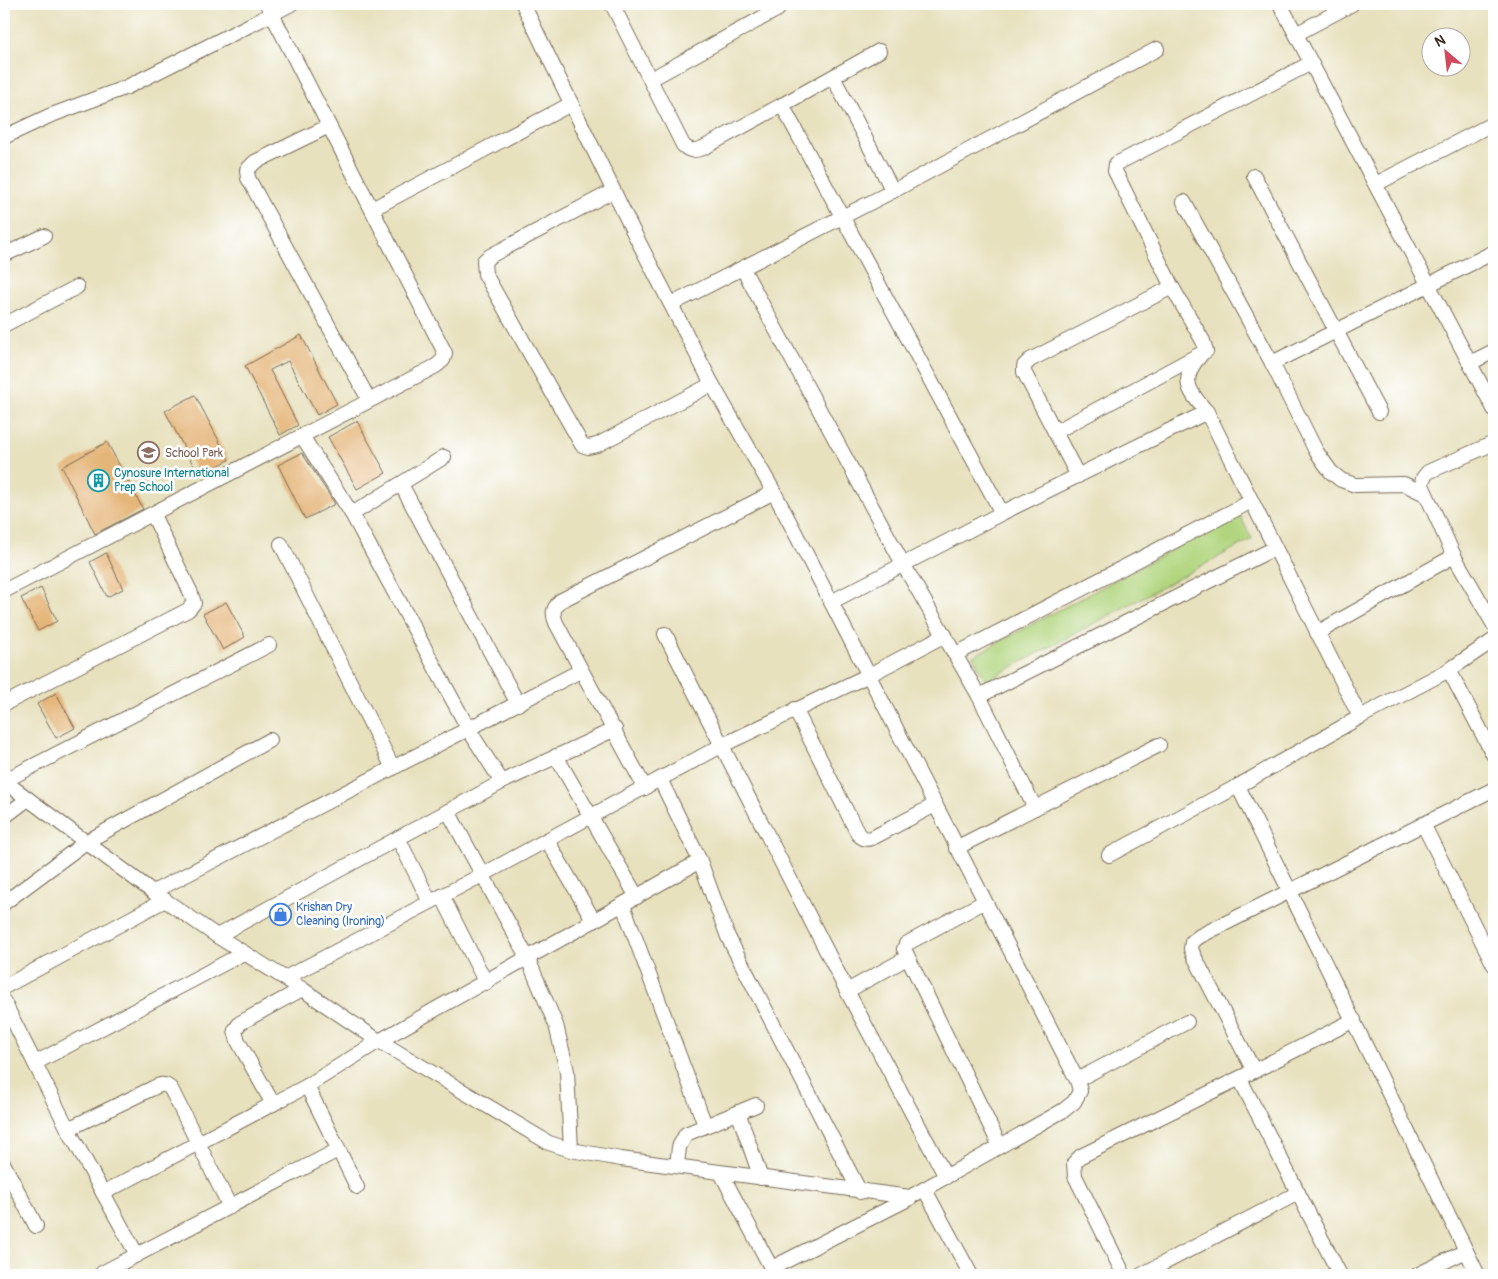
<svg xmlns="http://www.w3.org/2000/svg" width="1498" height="1279" viewBox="0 0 1498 1279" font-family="Pangolin,sans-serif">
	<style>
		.green { fill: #b1d57e; stroke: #76804e }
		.building { fill: #e5b67a }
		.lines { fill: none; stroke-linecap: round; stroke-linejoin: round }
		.minor-casing { stroke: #776a56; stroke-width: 16 }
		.minor { stroke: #fff; stroke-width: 14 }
		.labels { text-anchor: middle; stroke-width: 5; stroke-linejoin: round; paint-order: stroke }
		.education-label { font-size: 12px; fill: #785e54; stroke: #fff; text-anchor: start }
		.culture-label { font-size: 12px; fill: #0d838f; stroke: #fff; text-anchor: start }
		.shop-label { font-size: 12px; fill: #366cbe; stroke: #fff; text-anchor: start }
	</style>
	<rect width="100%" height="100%" fill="#fff"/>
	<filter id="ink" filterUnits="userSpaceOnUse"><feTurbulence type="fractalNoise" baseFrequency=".02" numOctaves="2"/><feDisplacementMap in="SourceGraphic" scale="10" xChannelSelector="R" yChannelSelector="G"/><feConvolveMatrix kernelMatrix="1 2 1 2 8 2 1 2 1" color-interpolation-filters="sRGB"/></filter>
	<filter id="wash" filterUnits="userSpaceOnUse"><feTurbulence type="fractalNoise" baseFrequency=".0096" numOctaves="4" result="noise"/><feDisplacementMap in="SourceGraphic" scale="20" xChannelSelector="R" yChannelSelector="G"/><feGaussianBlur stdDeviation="1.12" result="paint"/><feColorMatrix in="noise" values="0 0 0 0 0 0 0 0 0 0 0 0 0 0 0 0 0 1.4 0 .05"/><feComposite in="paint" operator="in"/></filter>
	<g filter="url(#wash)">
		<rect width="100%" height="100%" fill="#e7e1be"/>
		<polygon class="green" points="1239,514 1252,539 986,681 973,656"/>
		<g id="blocks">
			<g class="building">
				<polygon points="301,335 337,404 317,415 288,361 270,370 298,425 280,435 245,366"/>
				<polygon points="195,395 229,460 199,476 165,411"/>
				<polygon points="357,421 386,473 357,489 328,437"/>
				<polygon points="107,442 143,509 95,534 62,467"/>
				<polygon points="302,453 335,504 305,519 278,465"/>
				<polygon points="106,553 123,589 107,597 90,562"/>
				<polygon points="41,588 57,621 38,631 21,598"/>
				<polygon points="226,602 245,637 223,650 203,614"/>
				<polygon points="56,693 75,728 56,738 37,704"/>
			</g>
		</g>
	</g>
	<g filter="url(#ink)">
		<use href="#blocks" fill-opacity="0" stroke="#776a56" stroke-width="1"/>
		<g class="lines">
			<defs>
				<g id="minor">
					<polyline points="523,4 633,231 712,384 774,492 831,602 1002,513 1207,412 1360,717 1238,786 1478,1275"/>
					<path d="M 612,4 L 683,145 C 690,152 694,151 703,148 L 782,105 L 1002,513"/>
					<polyline points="1280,4 1494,409"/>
					<polyline points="1296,34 1352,4"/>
					<polyline points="833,77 893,191"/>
					<polyline points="651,79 778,9"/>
					<polyline points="782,105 879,51"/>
					<polyline points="329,126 255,162 247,170 248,178 369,400"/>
					<polyline points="4,137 49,116 127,87 272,14 267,4"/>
					<polyline points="1254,176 1379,412"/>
					<polyline points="1376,184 1494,123"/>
					<polyline points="613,191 490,256 484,261 485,274 582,445 588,447 597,445 712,384"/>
					<polyline points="1184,202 1272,363 1316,451 1331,472 1341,480 1355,485 1404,484 1425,494"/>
					<polyline points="372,209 571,104"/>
					<polyline points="4,255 44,236"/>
					<polyline points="743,269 903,564 979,696 1035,808"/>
					<polyline points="672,304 893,191 1157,49"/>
					<polyline points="4,325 77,287"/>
					<path d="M 1200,356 C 1179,379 1189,392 1207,412"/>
					<polyline points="1272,363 1494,252"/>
					<polyline points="1470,363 1494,351"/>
					<polyline points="1055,432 1024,372 1024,366 1030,360 1172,287"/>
					<polyline points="302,436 352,514"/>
					<polyline points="1494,443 1428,472 1423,478 1422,485 1454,556 1494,625"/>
					<polyline points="444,457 352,514 469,730 502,782"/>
					<polyline points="1078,476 1055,432 1206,351 1203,341 1172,287 1115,171 1116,164 1311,63"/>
					<polyline points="401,484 518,704"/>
					<polyline points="281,544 393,768"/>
					<polyline points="4,591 436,366 443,360 445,353 272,14 291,4"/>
					<polyline points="1317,633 1454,556"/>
					<polyline points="665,634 847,991 946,1177"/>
					<polyline points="956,654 1250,502"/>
					<polyline points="1449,670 1494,640"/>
					<polyline points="979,696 1275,548"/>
					<polyline points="4,704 188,610 194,603 190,591 153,515"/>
					<path d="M 795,709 L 858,834 C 864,840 868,840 876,836 L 935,805"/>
					<polyline points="1360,717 1449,670 1494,756"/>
					<polyline points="556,756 637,897"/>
					<polyline points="4,781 153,892 217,936 302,989 379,1041 549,1143 571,1150 621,1159 910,1197 1064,1110 1074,1102 1080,1091 1077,1080 831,602"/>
					<polyline points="4,781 269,645"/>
					<path d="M 645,788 L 556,623 C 552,613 553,609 560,601 L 774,492"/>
					<polyline points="448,811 528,959 556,1025 567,1071 571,1150"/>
					<polyline points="4,817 28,799"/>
					<polyline points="1423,824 1494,965"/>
					<polyline points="398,838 430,902"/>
					<polyline points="547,840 594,921"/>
					<polyline points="956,848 1159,745"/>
					<polyline points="1109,855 1238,786"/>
					<polyline points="700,861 728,937 860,1192"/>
					<polyline points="153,892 580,671"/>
					<polyline points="442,896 486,983"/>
					<polyline points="984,902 906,944 904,949 1000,1146"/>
					<polyline points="4,903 86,842 270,740"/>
					<polyline points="623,905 705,1125"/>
					<polyline points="217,936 502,782 615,729"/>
					<polyline points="285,978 484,874 721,746 869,675 945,635"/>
					<polyline points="4,987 165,900"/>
					<polyline points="847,991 907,958"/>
					<polyline points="4,1002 68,1129"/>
					<polyline points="1354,1020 1254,1071 1194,956 1191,949 1192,942 1200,936 1494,789"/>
					<polyline points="35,1063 244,953"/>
					<polyline points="1240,1079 1340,1275"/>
					<polyline points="1077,1080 1187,1022"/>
					<polyline points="307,1086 357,1187"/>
					<polyline points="273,1104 238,1041 235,1030 240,1023 302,989"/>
					<polyline points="738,1112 761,1178"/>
					<polyline points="4,1165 36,1226"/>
					<polyline points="677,1166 679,1147 686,1134 756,1105"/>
					<polyline points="721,1173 775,1275"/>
					<polyline points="925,1190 971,1275"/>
					<polyline points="103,1193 307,1086 379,1041 700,861 660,779"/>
					<path d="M 137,1255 L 68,1129 L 151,1089 C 159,1085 164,1082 171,1089 L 230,1207"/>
					<polyline points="772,1268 910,1198"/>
					<polyline points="102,1273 338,1150"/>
					<polyline points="1124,1275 1075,1176 1074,1163 1081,1156 1254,1071"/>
					<polyline points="1141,1275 1298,1193"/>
					<polyline points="1417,1275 1466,1251"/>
				</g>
			</defs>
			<use href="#minor" class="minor-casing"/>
			<use href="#minor" class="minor"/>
		</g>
	</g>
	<defs>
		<symbol id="school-ring" viewBox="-11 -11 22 22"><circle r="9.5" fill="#fff" stroke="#8d6e63" stroke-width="1.5"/><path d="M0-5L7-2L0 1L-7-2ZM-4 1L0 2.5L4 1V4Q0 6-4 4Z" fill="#8d6e63"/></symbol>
		<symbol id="building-ring" viewBox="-11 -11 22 22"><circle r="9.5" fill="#fff" stroke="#0f9aa8" stroke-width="1.5"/><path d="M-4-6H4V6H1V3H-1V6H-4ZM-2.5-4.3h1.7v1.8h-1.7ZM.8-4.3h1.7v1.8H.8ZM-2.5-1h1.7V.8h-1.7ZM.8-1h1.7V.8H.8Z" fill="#0f9aa8"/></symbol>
		<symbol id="shop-ring" viewBox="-11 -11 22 22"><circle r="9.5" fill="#fff" stroke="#3f7fe0" stroke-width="1.5"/><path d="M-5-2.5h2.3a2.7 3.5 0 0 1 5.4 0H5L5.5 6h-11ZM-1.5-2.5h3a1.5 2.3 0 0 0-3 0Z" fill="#3f7fe0"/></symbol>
	</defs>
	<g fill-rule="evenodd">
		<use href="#school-ring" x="136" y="440" width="25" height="25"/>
		<use href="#building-ring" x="86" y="468" width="25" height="25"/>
		<use href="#shop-ring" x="268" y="902" width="25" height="25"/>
	</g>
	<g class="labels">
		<g class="education-label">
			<text x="165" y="457">School Park</text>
		</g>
		<g class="culture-label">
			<text x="114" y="477">Cynosure International<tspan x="114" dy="14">Prep School</tspan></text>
		</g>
		<g class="shop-label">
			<text x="296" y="911">Krishan Dry<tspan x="296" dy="14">Cleaning (Ironing)</tspan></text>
		</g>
	</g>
	<rect width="1498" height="1279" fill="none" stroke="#fff" stroke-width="20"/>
	<g transform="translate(1446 52) rotate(332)"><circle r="24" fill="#ffffff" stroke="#b1aaa5"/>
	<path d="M0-4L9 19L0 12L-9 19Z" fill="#d1495b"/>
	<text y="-8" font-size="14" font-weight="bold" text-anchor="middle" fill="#3b2a1e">N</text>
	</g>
</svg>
